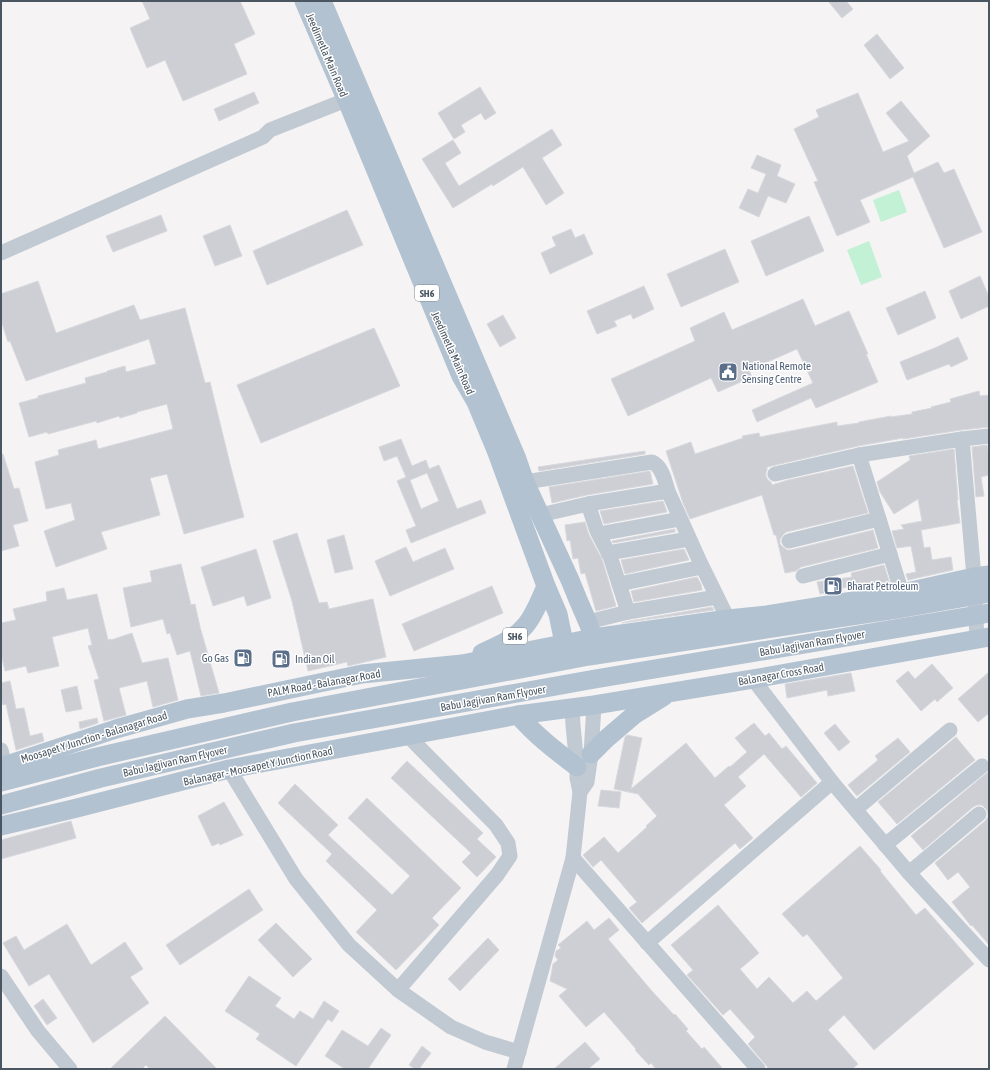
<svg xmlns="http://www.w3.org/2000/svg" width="990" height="1070" viewBox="0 0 990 1070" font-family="'Asap Condensed',sans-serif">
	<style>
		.green { fill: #c3f1d5 }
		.building { fill: #cdcfd5; stroke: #d7d9de; fill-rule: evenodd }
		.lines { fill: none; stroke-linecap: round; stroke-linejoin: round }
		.minor { stroke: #c1cad2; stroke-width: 15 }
		.major { stroke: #b3c2d1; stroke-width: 19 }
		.major-bridge { stroke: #b3c2d1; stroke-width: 19 }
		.labels { text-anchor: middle; stroke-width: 3; stroke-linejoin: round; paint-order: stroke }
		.shield { fill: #fff; stroke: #808990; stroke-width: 1 }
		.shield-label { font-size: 10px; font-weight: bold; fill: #4a5661 }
		.street-label { font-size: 11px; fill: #4a5661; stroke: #fff }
		.service-label { font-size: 11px; fill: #4e5e75; stroke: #fff; text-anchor: start }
	</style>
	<rect width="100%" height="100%" fill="#f5f3f3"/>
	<g class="green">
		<polygon points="899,190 907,212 881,222 873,200"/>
		<polygon points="869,241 882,277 861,285 847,250"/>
	</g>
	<g class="building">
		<polygon points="142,1 240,1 255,34 234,44 247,74 183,101 165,60 147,68 130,28 150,19"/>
		<polygon points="828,1 846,1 853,9 842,18"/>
		<polygon points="877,34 904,68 890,79 864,45"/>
		<polygon points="480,87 496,113 485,120 481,113 461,125 465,132 454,139 438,113"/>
		<polygon points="254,92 259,103 219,121 214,109"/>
		<polygon points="858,93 883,152 909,141 886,113 901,101 930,136 907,156 914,173 938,162 944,173 954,169 982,232 944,248 913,177 860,200 870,222 837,236 814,182 818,181 794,129 819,117 816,110"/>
		<polygon points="552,129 562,145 542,158 564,193 546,205 523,167 493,186 492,184 453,208 422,159 453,140 461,153 445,163 459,186"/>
		<polygon points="757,155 781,165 777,176 795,184 786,203 768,196 759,217 739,208 748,189 758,193 766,174 751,168"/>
		<polygon points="347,210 363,245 267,285 253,251"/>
		<polygon points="161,215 167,231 113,252 106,236"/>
		<polygon points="809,216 824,251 766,276 751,241"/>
		<polygon points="230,225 242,256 215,266 203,236"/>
		<polygon points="571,229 575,238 584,234 593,254 550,274 541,253 556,246 552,237"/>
		<polygon points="725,249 739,282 681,307 667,274"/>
		<polygon points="980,276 989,297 989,306 961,319 949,291"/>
		<polygon points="38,281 56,333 134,305 140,320 185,308 205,383 210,382 230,464 244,517 184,534 167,474 150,478 160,515 101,532 107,549 56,567 44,531 75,520 71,503 46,509 35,462 59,455 58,450 96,440 98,449 173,429 167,404 137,412 137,413 120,418 119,416 97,423 96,421 48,434 47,432 29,437 19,403 38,398 38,396 86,383 85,378 107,372 107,371 125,366 126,372 156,364 149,339 26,381 10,341 8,342 1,320 1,294"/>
		<polygon points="644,286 654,309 633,319 631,314 614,321 617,326 597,334 587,311"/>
		<polygon points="925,291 936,318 898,335 886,308"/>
		<polygon points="803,299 815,326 849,311 868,354 866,354 878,382 816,408 811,398 757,422 752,410 813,383 797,349 749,370 752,377 718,392 711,378 628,416 611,379 695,341 690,328 724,312 732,330"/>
		<polygon points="503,315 516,338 500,347 487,324"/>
		<polygon points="374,328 400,386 261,443 237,385"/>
		<polygon points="958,337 968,359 951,367 949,364 907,380 900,362 937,347"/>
		<polygon points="979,391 980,396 989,395 989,427 961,430 903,439 903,438 858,446 767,467 767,470 766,472 766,476 768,480 771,482 772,485 788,480 853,466 868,513 786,532 783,535 780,539 780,544 783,547 787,550 791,550 873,530 878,548 801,567 796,571 785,573 776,535 774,535 762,495 690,519 683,503 666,451 691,442 695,454 743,438 742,436 759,433 760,437 837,422 837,426 859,423 859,422 891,416 891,417 912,414 912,412 932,408 931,407 951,402 950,399"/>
		<path d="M 401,439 L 412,466 L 426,460 L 429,469 L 439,465 L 457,509 L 481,500 L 486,513 L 411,543 L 406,530 L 416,526 L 397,481 L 406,477 L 397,456 L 384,461 L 379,447 ZM 427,473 L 439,501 L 421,509 L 410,480 Z"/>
		<polygon points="987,445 989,458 989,475 981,477 984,496 976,497 972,447"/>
		<polygon points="954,449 958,500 957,500 960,523 921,530 924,548 930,547 932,560 951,557 953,570 908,580 906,574 916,572 911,546 897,548 892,531 904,529 901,525 922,521 918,499 894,514 880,492 877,482 910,460 909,456"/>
		<polygon points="645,451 645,454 539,471 538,467"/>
		<polygon points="1,454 3,454 14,489 19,488 28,521 13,525 19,546 1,551"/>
		<polygon points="650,471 653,484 587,495 552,503 549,487"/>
		<polygon points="663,501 667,512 604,524 600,511"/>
		<polygon points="585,522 589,535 602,559 616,606 596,611 585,573 581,574 578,558 573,559 570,540 567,541 565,525"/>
		<polygon points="675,529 675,532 613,543 612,541"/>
		<polygon points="297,533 319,603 327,602 329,609 373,599 386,657 348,666 347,662 308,671 292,601 273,541"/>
		<polygon points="344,535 353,569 335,573 327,540"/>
		<polygon points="406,547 413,562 445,548 454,569 390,596 375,561"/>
		<polygon points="256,549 271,598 247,606 244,596 213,606 201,567"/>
		<polygon points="684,549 689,560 625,574 621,560"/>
		<polygon points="181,564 191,605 195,604 200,627 219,693 201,696 190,651 177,655 170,633 167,634 163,619 131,627 123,588 152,582 150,571"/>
		<polygon points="884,565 890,584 856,589 855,585 820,594 817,582 852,577 851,573"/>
		<polygon points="697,577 701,584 702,590 634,602 631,591"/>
		<polygon points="492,586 503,613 414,651 402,624"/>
		<polygon points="64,588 67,600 97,594 108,640 111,639 111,640 132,633 142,663 168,658 178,700 153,707 147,681 119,688 126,715 104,721 94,680 99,679 88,646 92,645 88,628 52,637 59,666 28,673 26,666 5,671 1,653 1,623 16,620 13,609 47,601 46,592"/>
		<polygon points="712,607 714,610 622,623 630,621"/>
		<polygon points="932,664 953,688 937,702 935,699 921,711 896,681 908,671 915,679"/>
		<polygon points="989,672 989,713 978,722 958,699"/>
		<polygon points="851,673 855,691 828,696 827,690 787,698 785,684"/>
		<polygon points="10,681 16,709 24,708 30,736 42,733 44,741 16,750 6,704 3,705 1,698 1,683"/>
		<polygon points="77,686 82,709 66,712 61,690"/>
		<polygon points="97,718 98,723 80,729 79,722"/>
		<polygon points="754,723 765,736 769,733 782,749 786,746 817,783 801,797 764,754 738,777 746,786 724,805 753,838 740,849 735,843 642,923 629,908 637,902 601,860 593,867 583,855 604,837 618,853 647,827 646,826 657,816 638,794 614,789 625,737 627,735 642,738 631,789 686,743 715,778 729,766 730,767 747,752 735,738"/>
		<polygon points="835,724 850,742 839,751 824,733"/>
		<polygon points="956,737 975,760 897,824 878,802"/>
		<polygon points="898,738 910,752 857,796 848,785 878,760 875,756"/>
		<polygon points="407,761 483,833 477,839 496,857 477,877 462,862 471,853 391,778"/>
		<polygon points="989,771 989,945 972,925 971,926 952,902 970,887 958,872 948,880 935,863 985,821 988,817 988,813 986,809 982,805 977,805 973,807 923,850 911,836"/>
		<polygon points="295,784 338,825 328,835 392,895 410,876 348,818 367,798 461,888 432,918 439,925 396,970 356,932 377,910 326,861 332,854 278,803"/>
		<polygon points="601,790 621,792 619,808 598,806"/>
		<polygon points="224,802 243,835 220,845 219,843 212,846 198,816"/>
		<polygon points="71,821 76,838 1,859 1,840"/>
		<polygon points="860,846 881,870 880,871 916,915 925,908 974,964 874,1050 844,1015 828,1030 858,1064 852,1069 769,1069 748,1044 755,1037 730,1009 723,1015 687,975 693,970 671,945 718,905 759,953 740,969 757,989 769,977 793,1003 807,991 816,1001 843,978 807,934 803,937 782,914"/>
		<polygon points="249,889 263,910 180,965 166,945"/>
		<polygon points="609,918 619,930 608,939 651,990 674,1015 675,1014 688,1029 686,1031 702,1049 704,1047 723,1069 656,1069 651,1063 649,1065 635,1050 636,1049 604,1012 586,1027 559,996 567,989 550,981 553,964 558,960 555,956 556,951 561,948 558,945 587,921 594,930"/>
		<polygon points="276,923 312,959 293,977 258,940"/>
		<polygon points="67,924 91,965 125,942 143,969 130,977 149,1003 93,1043 49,974 29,986 3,943 16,936 24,950"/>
		<polygon points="488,938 499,950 460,991 448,979"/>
		<polygon points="249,976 281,998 275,1006 294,1019 300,1011 313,1019 324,1001 339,1011 332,1022 328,1019 296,1066 256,1039 260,1034 225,1011"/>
		<polygon points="43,999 57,1018 47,1025 34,1006"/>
		<polygon points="165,1016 217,1069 150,1069 146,1065 142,1069 110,1069"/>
		<polygon points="381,1028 391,1035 368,1069 345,1069 325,1056 342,1030 368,1046"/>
		<polygon points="585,1042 600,1059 588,1069 554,1069"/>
		<polygon points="422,1046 431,1053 419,1069 415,1069 409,1065"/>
	</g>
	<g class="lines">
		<g class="minor">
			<polyline points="1,253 263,137 270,130 346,100"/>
			<polyline points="962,439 974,577 977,639"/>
			<polyline points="859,455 962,439 989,436"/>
			<polyline points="775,474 859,455 902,593"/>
			<path d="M 525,482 L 652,462 C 662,466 665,481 668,491"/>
			<polyline points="588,504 597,531 610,556 628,612 717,597"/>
			<polyline points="540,515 588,504 668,491 700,562 728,619"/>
			<polyline points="599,534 680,519"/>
			<polyline points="789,541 879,519"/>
			<polyline points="608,553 689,539"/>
			<polyline points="803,576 890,554"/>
			<polyline points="619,584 702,567"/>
			<polyline points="588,622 628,612"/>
			<polyline points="753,679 832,782 909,873 989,960"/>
			<polyline points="1,750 2,754"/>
			<polyline points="229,769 296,879 349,945 398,990 451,1027 485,1042 519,1052"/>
			<polyline points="580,792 587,782 591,754 594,705"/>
			<polyline points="856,809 950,730"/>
			<polyline points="885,845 982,766"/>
			<polyline points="573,858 758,1069"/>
			<polyline points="909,873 979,814"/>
			<polyline points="647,943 832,782"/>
			<polyline points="1,976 38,1031 70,1069"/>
			<polyline points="398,990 497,875 510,856 508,843 496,825 408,736"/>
			<polyline points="514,1069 573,858 580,792 577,778 577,767 573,725 572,708"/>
		</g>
		<g class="major">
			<polyline points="304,1 350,108 461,376 476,402 496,450 546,586 558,614 564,643"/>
			<polyline points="322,1 517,459 525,482 570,580 579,602 589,625 593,638"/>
			<path d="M 482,653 C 497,646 514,639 524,627 C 533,618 541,598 546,586"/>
			<path d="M 518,715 C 535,735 556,751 577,767"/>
			<polyline points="591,754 606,739 634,715 663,697"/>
			<polyline points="1,767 116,729 187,709 224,703 362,674 462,664 593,638 728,619 767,615 902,593 974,577 989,575"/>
			<polyline points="1,826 77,808 229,769 518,715 594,705 753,679 989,637"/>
		</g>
		<g class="major-bridge">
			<polyline points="1,782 97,757 292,712 589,656 897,609 989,593"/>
			<polyline points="1,805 101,778 294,733 595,679 989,613"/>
		</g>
	</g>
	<defs>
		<symbol id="civic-square" viewBox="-11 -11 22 22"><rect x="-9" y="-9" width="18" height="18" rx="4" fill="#5c6f8a" stroke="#fff"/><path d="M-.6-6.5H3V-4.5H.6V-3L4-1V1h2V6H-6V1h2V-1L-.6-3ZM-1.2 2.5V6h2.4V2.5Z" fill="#fff"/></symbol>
		<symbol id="fuel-square" viewBox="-11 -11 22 22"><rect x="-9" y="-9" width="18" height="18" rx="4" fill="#5c6f8a" stroke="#fff"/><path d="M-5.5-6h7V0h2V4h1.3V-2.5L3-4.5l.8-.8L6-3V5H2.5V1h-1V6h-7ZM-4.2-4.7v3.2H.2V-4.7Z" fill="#fff"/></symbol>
	</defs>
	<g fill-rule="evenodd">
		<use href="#civic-square" x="717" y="361" width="22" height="22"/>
		<use href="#fuel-square" x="822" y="575" width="22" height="22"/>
		<use href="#fuel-square" x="232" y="647" width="22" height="22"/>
		<use href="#fuel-square" x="270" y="648" width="22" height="22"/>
	</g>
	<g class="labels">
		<g class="shield">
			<rect x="415" y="285" width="24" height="16" rx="3"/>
			<rect x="503" y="628" width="24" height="16" rx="3"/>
		</g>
		<g class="shield-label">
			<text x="427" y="297">SH6</text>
			<text x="515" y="640">SH6</text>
		</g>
		<g class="street-label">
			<text transform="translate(327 55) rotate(67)" y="4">Jeedimetla Main Road</text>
			<text transform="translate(453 353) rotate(66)" y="4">Jeedimetla Main Road</text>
			<text transform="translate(812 643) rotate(-10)" y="4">Babu Jagjivan Ram Flyover</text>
			<text transform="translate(781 674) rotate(-10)" y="4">Balanagar Cross Road</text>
			<text transform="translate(324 683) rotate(-10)" y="4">PALM Road - Balanagar Road</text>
			<text transform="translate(493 698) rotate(-10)" y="4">Babu Jagjivan Ram Flyover</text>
			<text transform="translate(94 737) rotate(-17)" y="4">Moosapet Y Junction - Balanagar Road</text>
			<text transform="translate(175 761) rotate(-13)" y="4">Babu Jagjivan Ram Flyover</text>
			<text transform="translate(258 766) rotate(-12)" y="4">Balanagar - Moosapet Y Junction Road</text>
		</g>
		<g class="service-label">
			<text x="742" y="370">National Remote<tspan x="742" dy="13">Sensing Centre</tspan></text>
			<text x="847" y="590">Bharat Petroleum</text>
			<text x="229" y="662" text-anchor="end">Go Gas</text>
			<text x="295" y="663">Indian Oil</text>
		</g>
	</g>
	<rect width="990" height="1070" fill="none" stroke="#4a5661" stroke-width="4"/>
</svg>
